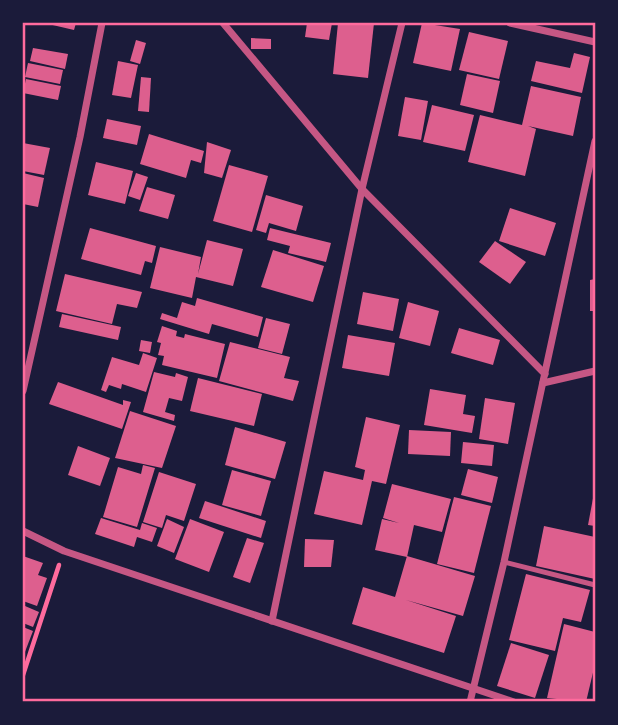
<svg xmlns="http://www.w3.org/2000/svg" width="618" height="725" viewBox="0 0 618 725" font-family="Manrope,sans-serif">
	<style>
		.building { fill: #dd5f8e }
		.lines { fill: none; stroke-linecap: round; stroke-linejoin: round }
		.path { stroke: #ff6b9d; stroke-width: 4.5 }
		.service { stroke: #c65784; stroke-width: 5 }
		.minor { stroke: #c65784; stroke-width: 7 }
		.neatline { fill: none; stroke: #ff6b9d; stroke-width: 2.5 }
	</style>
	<rect width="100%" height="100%" fill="#1b1b3a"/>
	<g class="building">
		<polygon points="44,23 76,23 74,30"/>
		<polygon points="307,23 332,23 329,40 305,37"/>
		<polygon points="338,23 374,23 368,78 333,74"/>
		<polygon points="422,23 460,29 451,71 413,63"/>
		<polygon points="469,32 508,41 499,79 459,70"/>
		<polygon points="251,38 271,39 271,49 251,49"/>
		<polygon points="136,40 146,43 140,64 130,61"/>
		<polygon points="33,48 68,54 65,69 30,61"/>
		<polygon points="574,53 590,57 582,93 531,81 536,61 570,68"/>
		<polygon points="118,61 138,65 131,98 112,95"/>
		<polygon points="28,63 63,70 60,84 25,77"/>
		<polygon points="467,74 500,81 493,113 460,105"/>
		<polygon points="141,77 151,78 149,112 138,111"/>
		<polygon points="26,79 61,86 58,100 23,93"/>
		<polygon points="531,86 581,97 573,136 528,126 536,129 525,176 468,162 480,115 522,125"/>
		<polygon points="405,97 428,101 421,140 398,136"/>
		<polygon points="432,105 474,115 465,151 423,142"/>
		<polygon points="107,119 141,126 137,145 103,138"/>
		<polygon points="149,134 204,151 201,163 191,160 186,178 140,164"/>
		<polygon points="207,142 231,150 222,178 204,173"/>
		<polygon points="23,143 50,148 44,175 23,171"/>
		<polygon points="96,162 133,171 125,204 88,195"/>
		<polygon points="229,165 268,176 252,232 213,221"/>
		<polygon points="23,173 44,178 38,207 23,204"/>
		<polygon points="136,173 148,177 140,200 128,196"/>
		<polygon points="147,187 175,195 168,219 139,211"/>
		<polygon points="266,195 303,206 296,231 269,223 266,233 256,230"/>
		<polygon points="510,208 556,223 545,256 499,241"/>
		<polygon points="90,228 156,246 152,263 145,261 141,275 81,259"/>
		<polygon points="270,228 331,243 326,262 288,253 290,246 267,240"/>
		<polygon points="207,240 243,249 233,286 196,277 192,298 150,288 160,247 201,257 198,274"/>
		<polygon points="495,241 526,262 510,284 479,262"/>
		<polygon points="273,250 324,266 313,302 261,287"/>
		<polygon points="65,274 142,292 137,308 117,304 112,324 56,311"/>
		<polygon points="595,279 595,311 590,311 590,280"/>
		<polygon points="363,292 399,299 393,331 357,324"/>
		<polygon points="197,298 263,317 258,337 212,324 209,334 160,319 162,313 177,318 182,302 195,306"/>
		<polygon points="408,302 439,311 430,346 399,338"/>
		<polygon points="62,314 121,327 118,340 59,327"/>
		<polygon points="266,318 290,324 282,354 258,348"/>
		<polygon points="162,326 177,331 176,336 184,338 185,334 225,344 217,378 162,365 164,356 158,355 161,343 157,342"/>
		<polygon points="459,328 500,340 493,365 451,353"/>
		<polygon points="348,335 395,343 389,376 342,368"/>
		<polygon points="141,340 152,342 150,353 139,351"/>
		<polygon points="230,342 290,357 284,378 299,381 293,401 219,381"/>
		<polygon points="143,353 157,358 146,392 122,384 121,389 109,385 106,392 101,390 112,357 139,365"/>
		<polygon points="154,372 175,377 176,373 188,377 182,401 169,398 165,412 175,415 174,421 143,412"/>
		<polygon points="198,378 262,394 254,426 190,411"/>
		<polygon points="58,382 123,405 123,400 131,402 122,429 49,404"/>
		<polygon points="430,389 466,395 463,414 475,416 472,433 424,425"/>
		<polygon points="485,398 515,403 508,444 479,439"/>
		<polygon points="130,411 176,426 162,468 115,458"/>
		<polygon points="366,417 400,425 386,484 372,481 362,525 314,514 324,471 363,480 365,470 355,467"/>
		<polygon points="235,427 286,442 275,479 225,465"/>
		<polygon points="409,430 451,432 450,456 408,454"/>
		<polygon points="463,442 494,445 492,466 461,463"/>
		<polygon points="78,446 110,458 100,486 68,475"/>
		<polygon points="143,465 155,468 137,527 103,517 118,467 141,474"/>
		<polygon points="468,469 498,477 492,503 461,495"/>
		<polygon points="232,470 271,481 261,516 222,505"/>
		<polygon points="159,472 196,484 184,521 166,515 162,528 143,522"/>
		<polygon points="392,484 451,499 442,532 414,525 407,557 375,550 382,519 399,523 383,518"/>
		<polygon points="594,493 595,493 595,526 588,525"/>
		<polygon points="454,497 491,506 474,573 437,564"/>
		<polygon points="205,501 266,521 261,538 199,518"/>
		<polygon points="101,518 140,530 142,523 157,528 152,542 137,537 134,547 95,534"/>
		<polygon points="167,519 184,527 174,553 157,546"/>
		<polygon points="190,519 224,532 209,572 175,559"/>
		<polygon points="544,526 595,537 595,579 536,566"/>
		<polygon points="247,538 264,543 250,583 233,577"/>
		<polygon points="305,539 334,540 331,567 304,567"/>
		<polygon points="23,556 43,563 38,575 47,578 37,606 23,601"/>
		<polygon points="407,556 475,576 463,616 406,600 456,616 444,653 352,624 363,587 395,597"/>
		<polygon points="526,574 590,590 581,622 563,618 555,651 509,640"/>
		<polygon points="25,606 39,612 33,627 23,623"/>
		<polygon points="564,624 595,632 595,664 586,702 547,698"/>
		<polygon points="23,627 33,631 23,657"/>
		<polygon points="511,643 549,655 535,698 497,686"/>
	</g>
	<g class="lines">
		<polyline class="path" points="23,675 59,565"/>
		<polyline class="service" points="504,562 595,585"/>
		<g class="minor">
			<polyline points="223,23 362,189 545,374"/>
			<polyline points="510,23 595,42"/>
			<polyline points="543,383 595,371"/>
			<polyline points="23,391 80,137 102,23"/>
			<polyline points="23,531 64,551 514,702"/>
			<polyline points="272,621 362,189 402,23"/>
			<polyline points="470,702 504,562 595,141"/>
		</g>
	</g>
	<rect width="618" height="725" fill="none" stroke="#1b1b3a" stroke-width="49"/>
	<rect x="24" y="24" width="570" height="676" class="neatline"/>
</svg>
